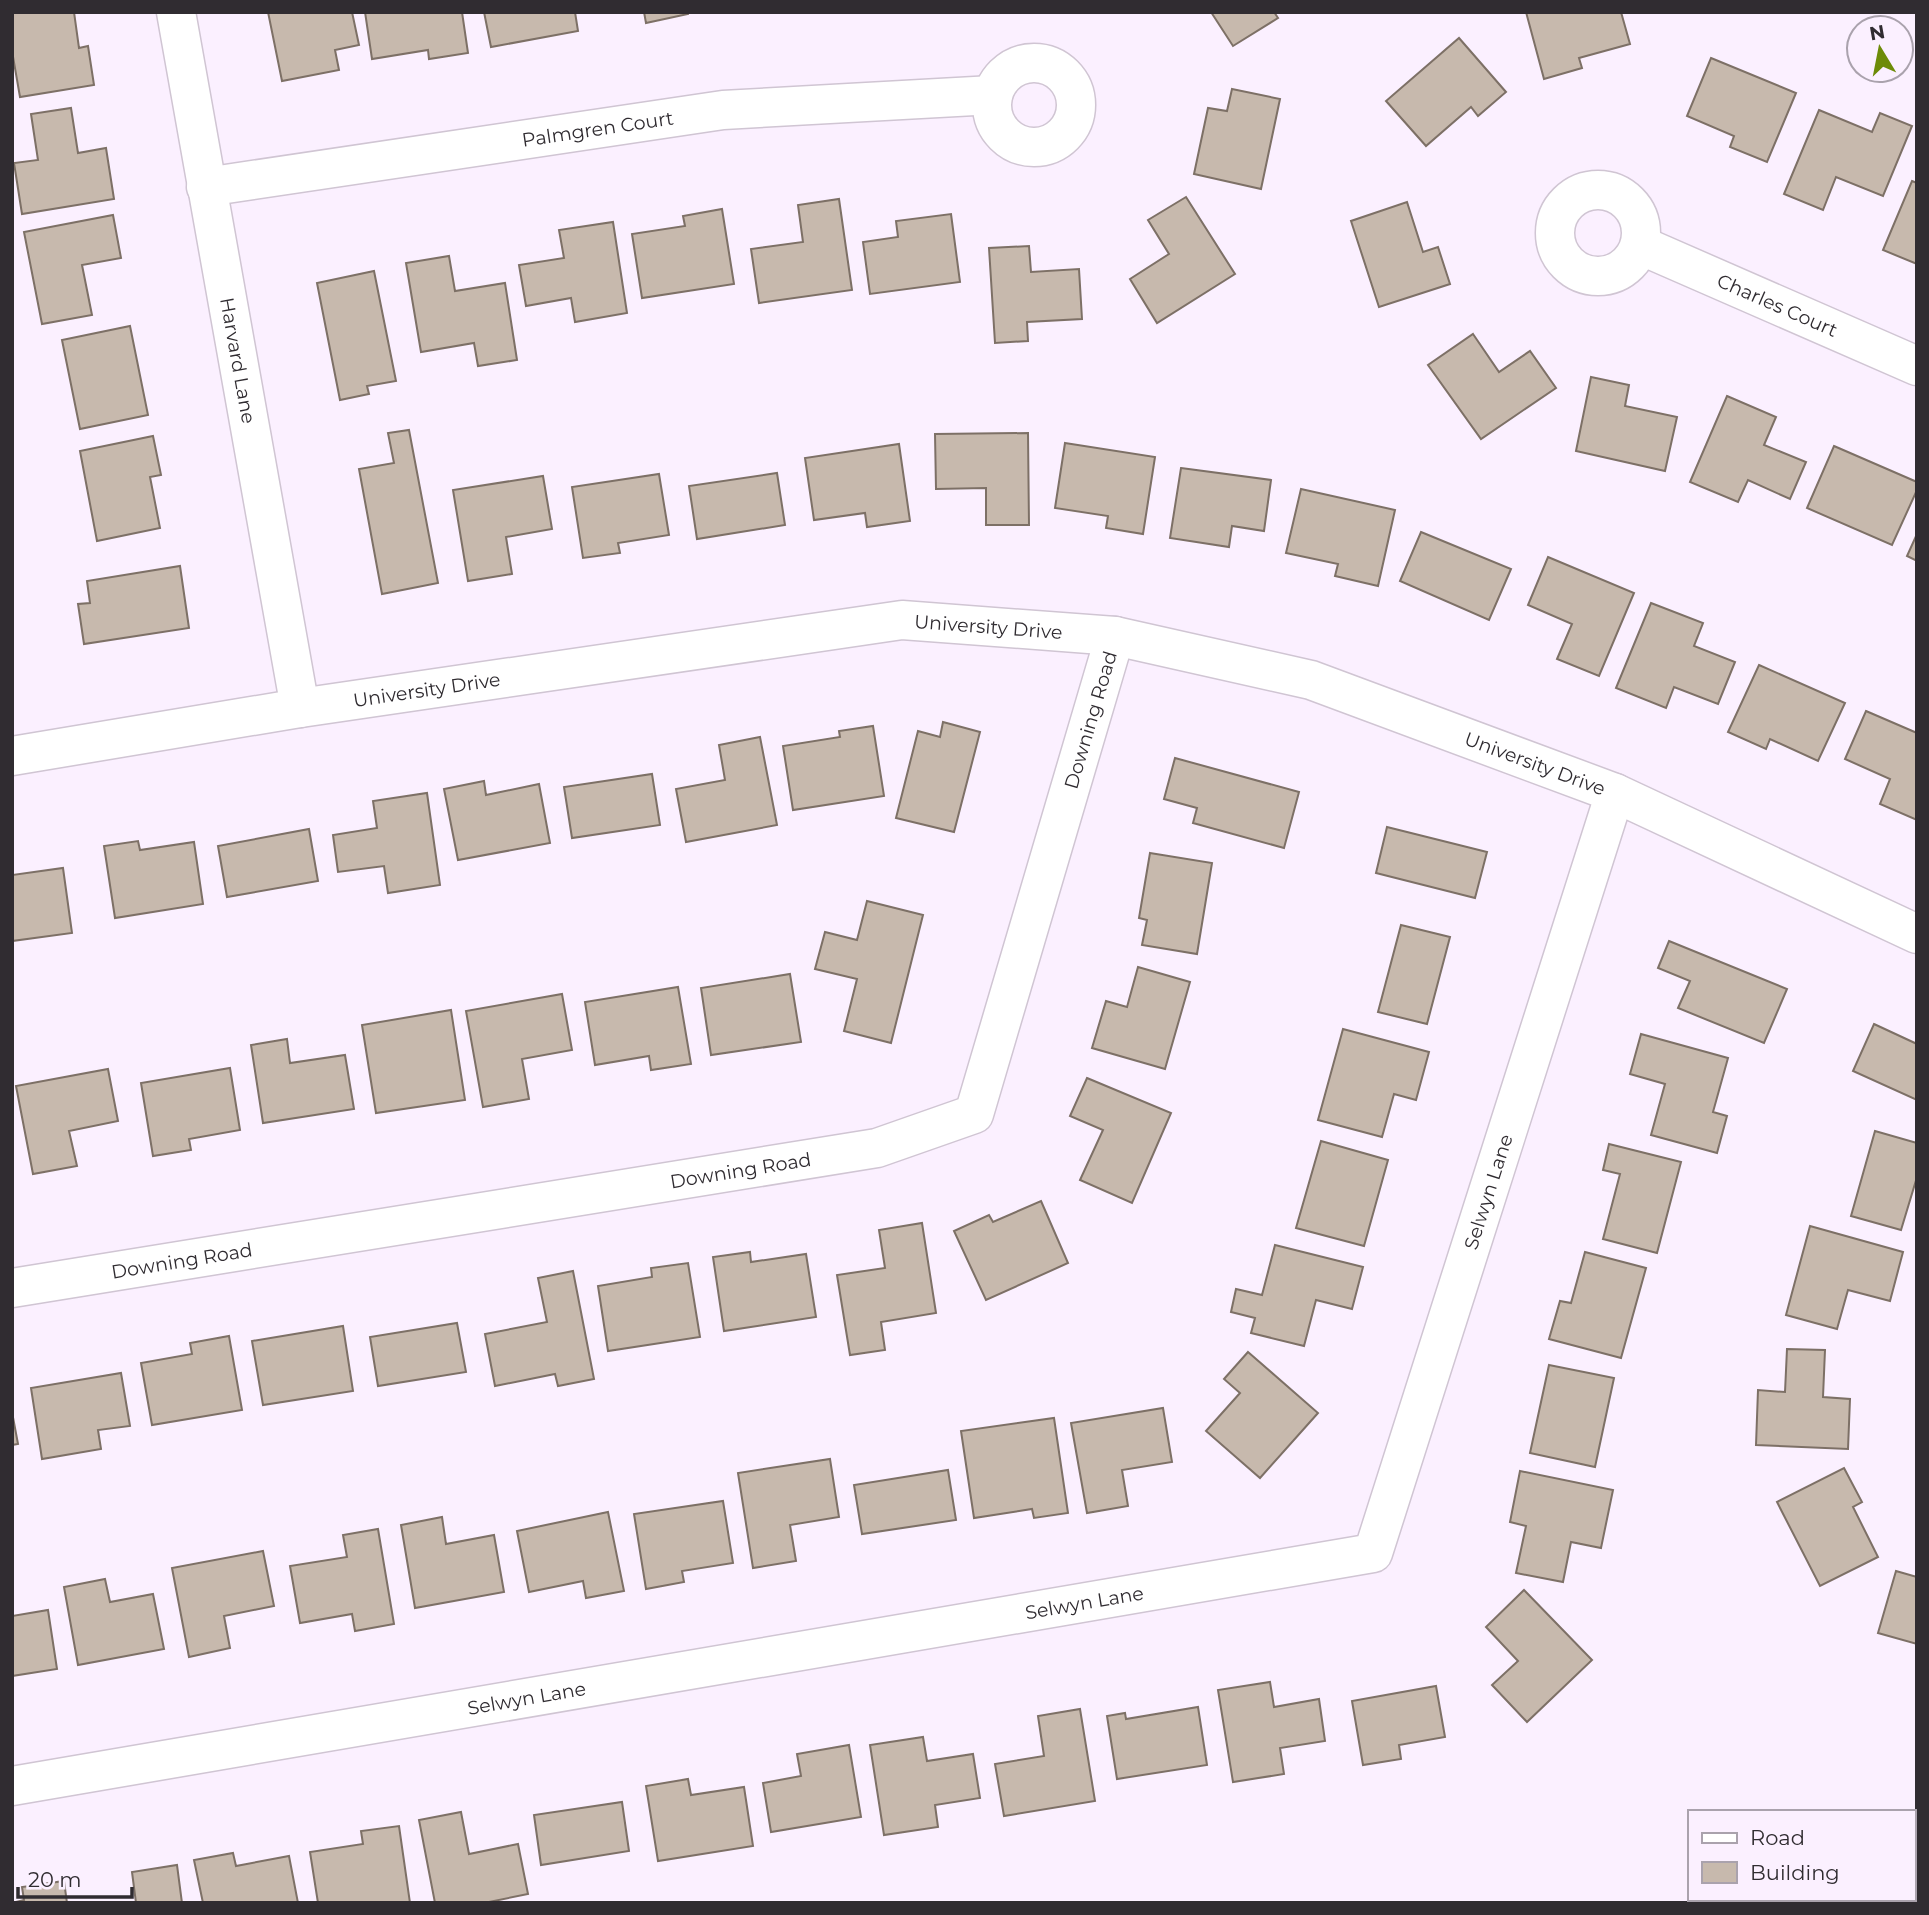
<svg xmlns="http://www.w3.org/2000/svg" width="1929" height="1915" viewBox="0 0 1929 1915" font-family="Montserrat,sans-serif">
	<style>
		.building { fill: #c7b9ad; stroke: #7d7066; stroke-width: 2 }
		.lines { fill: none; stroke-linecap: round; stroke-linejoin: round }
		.minor-casing { stroke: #d0c5d3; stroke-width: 41 }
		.minor { stroke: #fff; stroke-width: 38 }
		.labels { text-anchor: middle; stroke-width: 7; stroke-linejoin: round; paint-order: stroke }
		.street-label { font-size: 19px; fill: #302c31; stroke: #fbf0ff }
	</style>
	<rect width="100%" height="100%" fill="#fbf0ff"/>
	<g class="building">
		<polygon points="12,12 74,12 79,48 88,46 94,85 20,97 12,51"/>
		<polygon points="268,12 352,12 359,45 335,50 339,70 282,81"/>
		<polygon points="365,12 462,12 468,53 429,59 428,50 372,59"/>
		<polygon points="484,12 575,12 578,31 491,47"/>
		<polygon points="644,12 688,12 688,14 646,23"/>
		<polygon points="1211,12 1274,12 1278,18 1233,46"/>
		<polygon points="1526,12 1621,12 1630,44 1579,58 1582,68 1544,79"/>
		<polygon points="1459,38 1506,92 1478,116 1471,107 1426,146 1386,101"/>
		<polygon points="1711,58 1796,93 1767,162 1730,147 1734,136 1687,116"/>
		<polygon points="1232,89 1280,99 1261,189 1194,174 1208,108 1227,111"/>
		<polygon points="71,108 78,153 106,148 114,199 22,214 14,163 38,160 31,114"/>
		<polygon points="1819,110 1872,132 1880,113 1912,126 1883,196 1836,177 1823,210 1784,194"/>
		<polygon points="1912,181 1917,183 1917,264 1883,250"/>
		<polygon points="1186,197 1235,274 1157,323 1130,279 1169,254 1148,220"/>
		<polygon points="839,199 852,290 759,303 751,249 803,242 798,205"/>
		<polygon points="1407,202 1423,252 1438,247 1450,284 1379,307 1351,221"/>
		<polygon points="722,209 734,284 642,298 632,234 685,226 683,216"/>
		<polygon points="951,214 960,282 870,294 863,242 898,237 896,221"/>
		<polygon points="113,215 121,258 82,265 92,315 42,324 24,232"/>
		<polygon points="613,222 627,313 575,322 571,298 526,306 519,265 564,258 559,230"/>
		<polygon points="1029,246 1031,272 1079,269 1082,319 1027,322 1028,341 995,343 989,248"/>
		<polygon points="449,256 455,291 505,283 517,360 478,366 474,343 421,352 406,263"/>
		<polygon points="374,271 396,381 367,386 369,394 340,400 317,283"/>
		<polygon points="130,326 148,415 80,429 62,340"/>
		<polygon points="1473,334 1499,372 1530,351 1556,388 1481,439 1428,365"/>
		<polygon points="1591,377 1629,385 1625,406 1677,417 1665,471 1576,451"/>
		<polygon points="1727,396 1776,417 1764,445 1806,462 1790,499 1748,480 1738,502 1690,482"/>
		<polygon points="409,430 438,583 382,594 359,469 394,463 388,433"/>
		<polygon points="1028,433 1029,525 986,525 986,488 936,489 935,434"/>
		<polygon points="153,436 161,475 150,477 160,528 97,541 80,451"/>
		<polygon points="1065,443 1155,457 1143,534 1106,528 1108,516 1055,508"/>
		<polygon points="899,444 910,521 867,527 865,513 814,520 805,458"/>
		<polygon points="1834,446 1917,482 1917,490 1892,545 1807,508"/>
		<polygon points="1181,468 1271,480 1264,531 1232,526 1229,547 1170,538"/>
		<polygon points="777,473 785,525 697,539 689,486"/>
		<polygon points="659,474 669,535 618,543 620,553 583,558 572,487"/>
		<polygon points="543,476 552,529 506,537 512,574 468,581 453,490"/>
		<polygon points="1301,489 1395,510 1378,586 1335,576 1338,564 1286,553"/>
		<polygon points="1421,532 1511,569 1489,620 1400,581"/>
		<polygon points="1917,534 1917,561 1907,556"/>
		<polygon points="1548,557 1634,593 1599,676 1557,659 1572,624 1528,605"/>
		<polygon points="180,566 189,628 84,644 78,604 90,603 87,581"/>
		<polygon points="1651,603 1703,623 1694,646 1735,662 1718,704 1674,687 1666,708 1616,688"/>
		<polygon points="1759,665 1845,703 1818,761 1770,739 1766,749 1728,732"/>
		<polygon points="1866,711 1917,733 1917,820 1880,804 1890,779 1845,759"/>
		<polygon points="943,722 980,732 954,832 896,818 918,731 940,737"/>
		<polygon points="873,726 884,796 793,810 783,746 840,737 839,731"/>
		<polygon points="760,737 777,825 686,842 676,789 725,780 719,745"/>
		<polygon points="1175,758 1299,792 1284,848 1193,823 1197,808 1164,799"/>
		<polygon points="652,774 660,825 572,838 564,787"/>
		<polygon points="484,781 486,795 539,784 550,843 458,860 444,789"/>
		<polygon points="427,793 440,885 388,893 384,866 338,872 333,835 377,828 373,801"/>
		<polygon points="1387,827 1487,852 1475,898 1376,873"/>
		<polygon points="309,829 318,881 227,897 218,846"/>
		<polygon points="138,841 140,850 194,842 203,904 115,918 104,846"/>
		<polygon points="1150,853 1212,863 1197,954 1142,945 1147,920 1139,918"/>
		<polygon points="63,868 72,933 12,941 12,875"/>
		<polygon points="867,901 923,915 891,1043 844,1031 857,979 815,969 825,932 857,940"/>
		<polygon points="1401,925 1450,937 1427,1024 1378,1012"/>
		<polygon points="1669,941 1787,989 1764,1043 1678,1008 1690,981 1658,968"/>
		<polygon points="1138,967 1190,982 1165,1069 1092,1048 1106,1001 1127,1007"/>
		<polygon points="790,974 801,1042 711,1055 701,988"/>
		<polygon points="678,987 691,1064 651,1070 649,1056 595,1065 585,1002"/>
		<polygon points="562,994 572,1050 522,1059 529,1099 483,1107 466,1011"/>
		<polygon points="451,1010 465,1100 376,1113 362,1025"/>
		<polygon points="1874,1024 1917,1044 1917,1100 1853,1071"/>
		<polygon points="1343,1029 1429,1052 1416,1100 1394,1094 1382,1137 1318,1120"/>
		<polygon points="1641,1034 1728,1058 1713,1112 1727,1116 1717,1153 1651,1135 1665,1084 1630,1074"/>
		<polygon points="287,1039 290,1063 345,1055 354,1109 263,1123 251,1045"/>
		<polygon points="230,1068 240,1130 189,1139 191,1150 153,1156 141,1083"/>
		<polygon points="108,1069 118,1121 69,1131 77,1166 33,1174 16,1086"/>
		<polygon points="1087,1078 1171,1113 1132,1203 1080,1180 1103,1130 1070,1116"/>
		<polygon points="1875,1131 1917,1143 1917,1177 1901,1230 1851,1216"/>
		<polygon points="1321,1141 1388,1160 1364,1246 1296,1228"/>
		<polygon points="1609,1144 1681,1162 1657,1253 1603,1239 1620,1174 1603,1170"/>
		<polygon points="1041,1201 1068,1263 986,1300 954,1231 989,1215 993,1222"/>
		<polygon points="922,1223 936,1313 881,1322 885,1350 850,1355 837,1275 885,1268 879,1230"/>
		<polygon points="1810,1226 1903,1252 1890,1301 1848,1290 1837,1329 1786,1315"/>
		<polygon points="1275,1245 1363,1267 1352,1309 1316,1300 1304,1346 1251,1333 1255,1318 1231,1312 1236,1289 1262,1295"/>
		<polygon points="750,1252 751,1262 806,1254 816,1317 724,1331 713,1257"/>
		<polygon points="1585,1252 1646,1268 1621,1358 1549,1339 1560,1301 1571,1303"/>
		<polygon points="688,1263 700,1337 608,1351 598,1286 652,1277 651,1268"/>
		<polygon points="573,1271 594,1379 558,1386 555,1374 495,1386 485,1334 547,1322 538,1278"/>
		<polygon points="457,1323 466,1372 378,1386 370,1337"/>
		<polygon points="343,1326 353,1391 263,1405 252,1341"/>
		<polygon points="229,1336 242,1410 152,1425 141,1363 192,1354 190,1343"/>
		<polygon points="1787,1349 1825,1350 1823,1397 1850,1399 1848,1449 1756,1445 1758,1390 1785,1392"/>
		<polygon points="1248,1352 1318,1413 1260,1478 1206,1431 1240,1393 1224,1379"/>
		<polygon points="1549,1365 1614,1378 1595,1467 1530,1453"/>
		<polygon points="121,1373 130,1426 98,1430 101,1449 42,1459 31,1388"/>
		<polygon points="1163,1408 1172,1462 1122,1470 1128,1506 1087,1513 1071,1423"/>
		<polygon points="12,1412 18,1444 12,1445"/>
		<polygon points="1054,1418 1068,1513 1034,1518 1032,1509 974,1518 961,1431"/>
		<polygon points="830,1459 839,1517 790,1525 796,1561 753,1568 738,1473"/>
		<polygon points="1844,1468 1862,1502 1853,1507 1878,1557 1820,1586 1777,1502"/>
		<polygon points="948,1470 956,1520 862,1534 854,1485"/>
		<polygon points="1520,1471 1613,1490 1601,1548 1571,1542 1563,1582 1516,1573 1526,1526 1510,1522"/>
		<polygon points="723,1501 733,1563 682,1571 684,1582 646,1589 634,1514"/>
		<polygon points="608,1512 624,1591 586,1598 583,1581 529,1592 517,1531"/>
		<polygon points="442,1517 446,1544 494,1535 504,1592 415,1608 401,1525"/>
		<polygon points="378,1529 394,1624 355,1631 352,1614 300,1623 290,1566 347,1557 343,1535"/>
		<polygon points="263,1551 274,1606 224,1616 230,1648 189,1657 172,1568"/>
		<polygon points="1896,1571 1917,1577 1917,1644 1878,1633"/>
		<polygon points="105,1579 110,1602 153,1594 164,1649 78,1665 64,1587"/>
		<polygon points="1524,1590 1592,1660 1527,1722 1492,1685 1518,1661 1486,1627"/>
		<polygon points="48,1610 57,1669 12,1676 12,1616"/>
		<polygon points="1270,1682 1274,1707 1319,1699 1325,1741 1280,1748 1284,1774 1233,1782 1218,1690"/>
		<polygon points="1436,1686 1445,1737 1399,1745 1401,1759 1363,1765 1352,1701"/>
		<polygon points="1198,1707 1207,1765 1117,1779 1107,1716 1125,1713 1126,1719"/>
		<polygon points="1080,1709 1095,1801 1004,1816 995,1764 1044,1756 1038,1716"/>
		<polygon points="923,1737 927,1761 973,1754 980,1798 935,1805 938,1827 884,1835 870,1745"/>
		<polygon points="849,1745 861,1817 771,1832 763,1783 801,1776 797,1754"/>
		<polygon points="688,1779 691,1795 744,1787 753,1846 658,1861 646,1786"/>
		<polygon points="622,1802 629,1851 541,1865 534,1815"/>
		<polygon points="461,1812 469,1854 518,1844 528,1894 484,1903 435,1903 419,1820"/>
		<polygon points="399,1826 410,1903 318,1903 310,1852 363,1844 361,1831"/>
		<polygon points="233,1853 236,1866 289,1856 298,1903 203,1903 194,1860"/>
		<polygon points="177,1865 182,1903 136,1903 132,1872"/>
		<polygon points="64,1881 67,1903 12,1903 24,1900 22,1887"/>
	</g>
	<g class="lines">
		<defs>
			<g id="minor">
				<path id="s1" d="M 176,12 L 300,708"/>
				<circle cx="1034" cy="105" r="42"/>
				<path id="s2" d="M 206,187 L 723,110 L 993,95"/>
				<circle cx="1598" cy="233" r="43"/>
				<path id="s3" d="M 1640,245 L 1917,366"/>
				<path id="s4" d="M 12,756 L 300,708 L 902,620 L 1115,636 L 1311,680 L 1615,793 L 1917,934"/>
				<path id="s5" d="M 12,1288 L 877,1148 L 974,1114 L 1115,636"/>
				<path id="s6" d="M 12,1786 L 1373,1553 L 1615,793"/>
				<polyline points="1728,1899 1729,1903"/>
			</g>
		</defs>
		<use href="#minor" class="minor-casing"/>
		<use href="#minor" class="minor"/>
	</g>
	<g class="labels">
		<g class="street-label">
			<text dy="7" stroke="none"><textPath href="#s2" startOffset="396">Palmgren Court</textPath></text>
			<text dy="7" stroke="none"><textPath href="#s3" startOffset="150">Charles Court</textPath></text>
			<text dy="7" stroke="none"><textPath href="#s1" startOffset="354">Harvard Lane</textPath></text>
			<text dy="7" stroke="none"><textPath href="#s4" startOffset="987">University Drive</textPath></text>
			<text dy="7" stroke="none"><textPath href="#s4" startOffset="420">University Drive</textPath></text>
			<text dy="7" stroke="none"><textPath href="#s5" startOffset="1390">Downing Road</textPath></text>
			<text dy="7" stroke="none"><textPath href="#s4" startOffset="1554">University Drive</textPath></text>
			<text dy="7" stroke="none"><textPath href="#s5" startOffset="738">Downing Road</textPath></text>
			<text dy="7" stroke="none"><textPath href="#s6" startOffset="1760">Selwyn Lane</textPath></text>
			<text dy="7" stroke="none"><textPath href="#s5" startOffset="172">Downing Road</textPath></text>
			<text dy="7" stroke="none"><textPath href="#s6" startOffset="1088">Selwyn Lane</textPath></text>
			<text dy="7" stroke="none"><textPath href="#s6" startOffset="522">Selwyn Lane</textPath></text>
		</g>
	</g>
	<rect width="1929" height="1915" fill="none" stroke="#302c31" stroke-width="28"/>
	<rect x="1688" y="1810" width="228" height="91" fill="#fbf0ff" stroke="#aaa2ad" stroke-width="2"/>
	<rect x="1702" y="1833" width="35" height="10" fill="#ffffff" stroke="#aaa2ad" stroke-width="2"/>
	<text x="1750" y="1845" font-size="21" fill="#302c31">Road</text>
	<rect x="1702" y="1862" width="35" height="21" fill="#c7b9ad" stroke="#aaa2ad" stroke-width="2"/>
	<text x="1750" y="1880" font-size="21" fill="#302c31">Building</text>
	<g transform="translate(1880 49) rotate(350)"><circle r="33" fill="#fbf0ff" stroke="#aaa2ad" stroke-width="2"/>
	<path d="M0-5L12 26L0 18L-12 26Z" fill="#6d8b08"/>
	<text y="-10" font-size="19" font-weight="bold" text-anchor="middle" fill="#302c31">N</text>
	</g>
	<path d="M18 1887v10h114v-10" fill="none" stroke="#302c31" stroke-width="3.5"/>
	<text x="28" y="1887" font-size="21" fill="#302c31" stroke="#fbf0ff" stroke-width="5" paint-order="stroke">20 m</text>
</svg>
